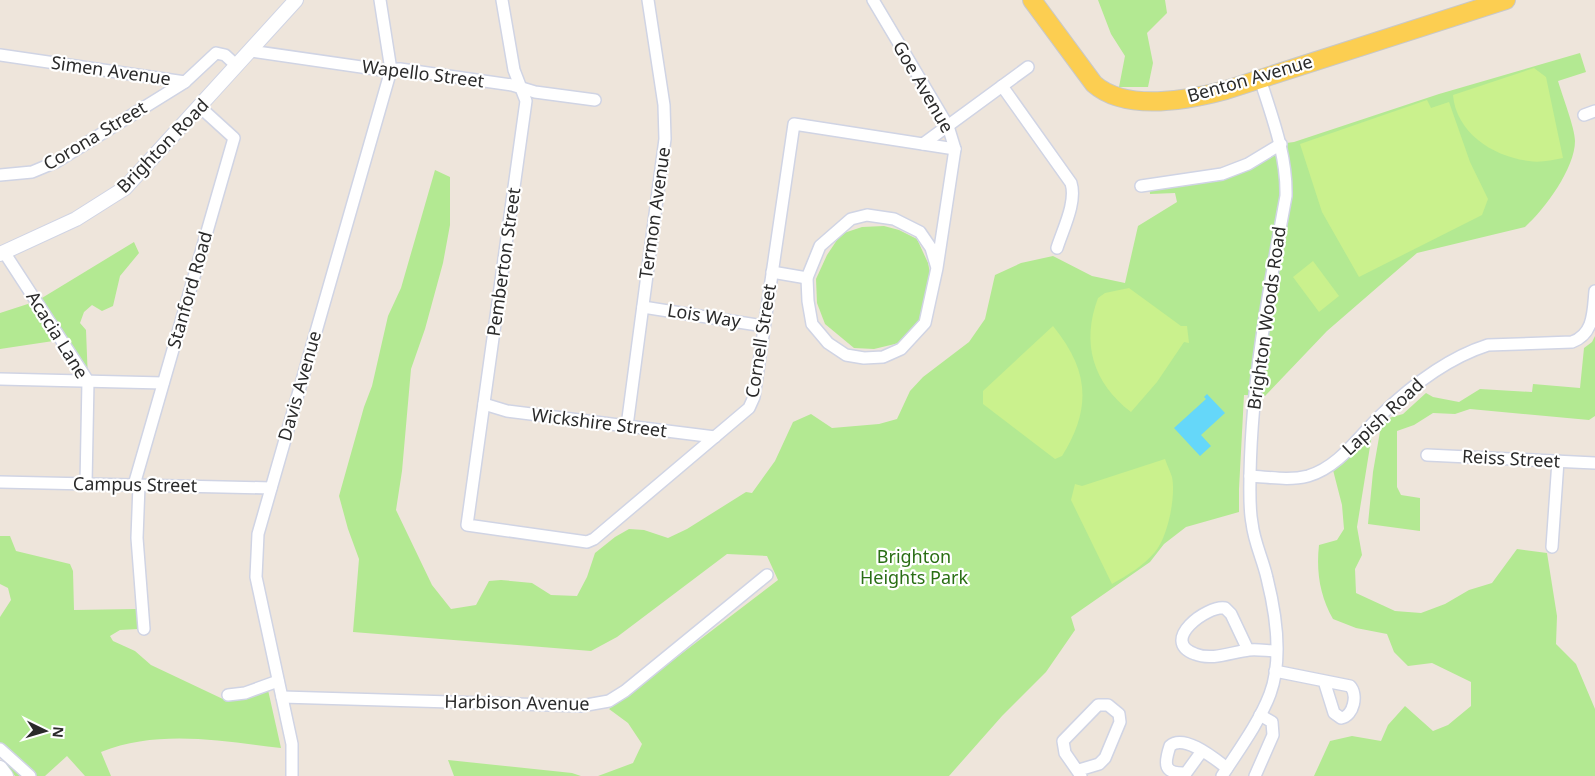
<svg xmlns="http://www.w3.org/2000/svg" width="1595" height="776" viewBox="0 0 1595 776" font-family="'Noto Sans',sans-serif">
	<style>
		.green { fill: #b3e992 }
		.pitch { fill: #caf18d }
		.water { fill: #65d7f9 }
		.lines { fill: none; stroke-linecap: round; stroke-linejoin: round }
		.minor-casing { stroke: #d0d4e4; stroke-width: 14 }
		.tertiary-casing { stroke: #d0d4e4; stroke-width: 16 }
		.primary-casing { stroke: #c8c8c8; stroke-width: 20 }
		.minor { stroke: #fff; stroke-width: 11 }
		.tertiary { stroke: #fff; stroke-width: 14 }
		.primary { stroke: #fcce51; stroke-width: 18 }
		.labels { text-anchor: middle; stroke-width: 4.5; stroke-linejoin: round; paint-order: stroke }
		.street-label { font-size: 18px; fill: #2a2a2a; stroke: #fff }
		.park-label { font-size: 18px; fill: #296e14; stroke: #fff }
	</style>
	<rect width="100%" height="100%" fill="#eee5db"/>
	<g class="green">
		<polygon points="1098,0 1165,0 1167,13 1147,33 1153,63 1148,87 1119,87 1125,56 1111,34"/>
		<path d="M 1580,53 L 1586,72 L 1558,81 C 1562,95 1575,128 1575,141 C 1575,168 1545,209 1525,227 L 1417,253 L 1327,331 L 1265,396 L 1244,395 L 1239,489 L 1239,512 L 1186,527 L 1164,544 L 1150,562 L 1071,617 L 1075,630 L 1046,672 L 1002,716 L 949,776 L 598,776 L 633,763 L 642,744 L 628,723 L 609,709 L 778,580 L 767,556 L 727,554 L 617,637 L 591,651 L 353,632 L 359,559 L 348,529 L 339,496 L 364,407 L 372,386 L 388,316 L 401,288 L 435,170 L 450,177 L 450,225 L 443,263 L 425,329 L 411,369 L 402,471 L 396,510 L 432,585 L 451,609 L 476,605 L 489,581 L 501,580 L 532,583 L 551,595 L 577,596 L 587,577 L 595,553 L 615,537 L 629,529 L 644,530 L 668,538 L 687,529 L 746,492 L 752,493 L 775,461 L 793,422 L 811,414 L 832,428 L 879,424 L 897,419 L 910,391 L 923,377 L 969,342 L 985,319 L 995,275 L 1021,263 L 1053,256 L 1092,276 L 1125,283 L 1138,226 L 1177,202 L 1175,193 L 1150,194 L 1149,179 L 1176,178 L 1238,165 L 1271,145 L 1294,142 L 1439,94 Z"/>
		<polygon points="884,226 899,230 917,239 928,263 931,278 920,321 899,343 874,349 854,348 825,324 817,303 816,279 827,255 841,234 862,227"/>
		<polygon points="134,242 139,253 120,276 113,306 102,311 92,305 84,312 80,323 86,330 88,381 60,340 0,349 0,313 37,301"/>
		<polygon points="1595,336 1595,416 1589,420 1470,409 1455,414 1433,413 1414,425 1397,431 1397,487 1401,495 1420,498 1420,531 1368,524 1373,472 1382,420 1403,414 1426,393 1433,397 1459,402 1480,389 1532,392 1533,384 1580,388 1584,348 1592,342"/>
		<path d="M 1373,428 L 1357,527 L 1362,555 L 1355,569 L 1356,593 L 1395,611 L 1421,613 L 1445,604 L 1469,590 L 1492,583 L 1517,549 L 1547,553 L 1557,616 L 1556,644 L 1576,664 L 1595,709 L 1595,776 L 1314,776 L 1330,741 L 1352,736 L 1381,741 L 1388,725 L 1405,706 L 1433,731 L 1448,725 L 1471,706 L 1471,682 L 1432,663 L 1408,666 L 1394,652 L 1387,634 L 1356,628 L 1333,619 C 1320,596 1316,572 1319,545 L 1337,540 L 1344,529 L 1342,505 L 1333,470 Z"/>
		<path d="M 0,536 L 10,536 L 16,551 L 70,564 L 73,571 L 74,610 L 137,609 L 138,629 L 120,630 L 110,636 L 113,641 L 135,651 L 151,665 L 225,700 L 251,696 L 268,690 L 281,748 C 221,741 159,729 101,752 L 111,776 L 85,776 L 67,756 L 45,776 L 15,776 L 0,756 L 0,617 L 11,600 L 8,588 L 0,584 Z"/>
		<polygon points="448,760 572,773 581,776 454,776"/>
	</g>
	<g class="pitch">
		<path d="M 1534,68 L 1546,77 L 1563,158 C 1552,160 1540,163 1529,161 C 1494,157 1456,133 1453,95 Z"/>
		<polygon points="1427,100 1431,108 1449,102 1470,162 1488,199 1482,215 1359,277 1322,212 1300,144"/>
		<polygon points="1313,261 1339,296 1319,312 1293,277"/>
		<path d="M 1129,288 L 1181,326 L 1187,326 L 1189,343 L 1184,342 L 1157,382 L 1131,412 C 1093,383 1081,343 1098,298 L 1105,293 Z"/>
		<path d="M 1053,326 C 1089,370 1092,408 1062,456 L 1055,459 L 983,404 L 983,391 Z"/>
		<path d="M 1165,459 C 1167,465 1170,471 1172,477 C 1176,496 1168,537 1155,552 C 1143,566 1128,575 1112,584 L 1071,500 L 1075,484 L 1082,486 Z"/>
	</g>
	<polygon class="water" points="1207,394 1225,413 1201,435 1211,446 1200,456 1174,428 1206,399 1204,397"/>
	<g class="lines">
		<defs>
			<g id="minor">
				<polyline points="502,0 514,70 526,101 467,525 587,542 594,539 749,408 754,397 794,124 955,149"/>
				<polyline points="873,0 948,126 955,149 937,268 925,323 901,349 883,357 864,358 846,355 828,343 812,324 808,301 807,278 820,246 851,219 867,215 894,219 920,232 931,248 937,268"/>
				<polyline points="251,51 382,70 400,69 512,85 535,92 595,100"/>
				<polyline points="0,55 185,82 216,53 225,55 237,66"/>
				<path d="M 1002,86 L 1071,183 C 1077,202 1063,229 1057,248"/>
				<polyline points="1584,115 1595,111"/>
				<polyline points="923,144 1028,67"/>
				<polyline points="0,175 32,172 56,162 185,82"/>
				<polyline points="1141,186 1222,174 1248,164 1281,144"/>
				<polyline points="4,252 88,381 86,484"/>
				<polyline points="772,272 807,278"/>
				<polyline points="643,307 764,326"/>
				<polyline points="0,379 163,383"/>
				<polyline points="484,404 507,411 715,437"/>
				<polyline points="627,426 665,139 664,105 648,0"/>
				<polyline points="1427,455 1595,463"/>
				<path d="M 1250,476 C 1269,477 1289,481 1308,476 C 1339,467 1358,437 1380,416 C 1411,386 1447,358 1488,345 L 1572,342 C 1594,334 1593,312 1595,291"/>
				<polyline points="0,482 271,488"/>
				<polyline points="134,485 234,138 201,108"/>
				<polyline points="139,485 137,538 144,629"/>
				<polyline points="1552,547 1558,461"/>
				<path d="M 1248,650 L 1231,614 L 1225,608 C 1207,605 1159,641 1195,654 C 1212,661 1232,652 1249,650 C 1258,649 1268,651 1276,651"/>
				<path d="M 1275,671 L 1350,686 C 1358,694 1354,716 1341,718 L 1334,713 L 1324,681"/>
				<polyline points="228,695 245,693 278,681"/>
				<polyline points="282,697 581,706 609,701 625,691 767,575"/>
				<polyline points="0,749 30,776"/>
				<path d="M 1202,751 L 1186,773 C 1163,774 1164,764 1170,746 C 1184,733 1215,759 1227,768"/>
				<polyline points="1079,770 1099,764 1105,758 1120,722 1119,714 1108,705 1098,705 1063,741 1065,753 1081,776"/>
				<polyline points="292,776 292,744 256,577 258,534 391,70 380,0"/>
				<path d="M 1222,776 C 1238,751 1259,723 1270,694 C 1283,659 1276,614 1267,578 C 1263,560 1254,542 1252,523 C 1249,508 1250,490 1250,474 C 1252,379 1269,289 1286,196 C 1287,155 1272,117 1260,79"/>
				<polyline points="1255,776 1273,735 1272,722 1260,715"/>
			</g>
			<g id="tertiary">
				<polyline points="0,254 76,219 125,188 296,0"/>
				<polyline points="0,768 6,776"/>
			</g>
			<path id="primary" d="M 1032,0 L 1094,84 C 1126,112 1189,100 1226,90 L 1506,0"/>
		</defs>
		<use href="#minor" class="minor-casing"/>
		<use href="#tertiary" class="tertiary-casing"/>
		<use href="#primary" class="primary-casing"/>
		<use href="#minor" class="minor"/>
		<use href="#tertiary" class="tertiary"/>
		<use href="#primary" class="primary"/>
	</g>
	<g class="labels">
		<g class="street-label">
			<text transform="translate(111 71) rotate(8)" y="6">Simen Avenue</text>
			<text transform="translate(423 74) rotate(7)" y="6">Wapello Street</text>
			<text transform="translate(1250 79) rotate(-16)" y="6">Benton Avenue</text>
			<text transform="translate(923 87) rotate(60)" y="6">Goe Avenue</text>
			<text transform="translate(95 136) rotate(-31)" y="6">Corona Street</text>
			<text transform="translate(163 146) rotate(-46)" y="6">Brighton Road</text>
			<text transform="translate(655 213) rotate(-82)" y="6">Termon Avenue</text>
			<text transform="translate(504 262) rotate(-82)" y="6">Pemberton Street</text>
			<text transform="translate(190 290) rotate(-74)" y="6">Stanford Road</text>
			<text transform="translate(704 316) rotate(9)" y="6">Lois Way</text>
			<text transform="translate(1267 318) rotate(-82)" y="6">Brighton Woods Road</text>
			<text transform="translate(57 335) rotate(58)" y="6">Acacia Lane</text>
			<text transform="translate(761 341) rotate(-81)" y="6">Cornell Street</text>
			<text transform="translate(300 386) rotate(-74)" y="6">Davis Avenue</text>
			<text transform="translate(1383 417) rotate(-43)" y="6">Lapish Road</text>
			<text transform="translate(599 423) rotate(7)" y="6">Wickshire Street</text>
			<text transform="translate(1511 459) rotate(3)" y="6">Reiss Street</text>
			<text transform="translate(135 485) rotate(1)" y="6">Campus Street</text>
			<text transform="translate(517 703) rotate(1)" y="6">Harbison Avenue</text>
		</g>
		<g class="park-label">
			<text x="914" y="563">Brighton<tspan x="914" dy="21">Heights Park</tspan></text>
		</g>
	</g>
	<g transform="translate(45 731) rotate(95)" stroke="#ffffff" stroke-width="4" paint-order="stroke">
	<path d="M0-4L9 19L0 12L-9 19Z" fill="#2a2a2a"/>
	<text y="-8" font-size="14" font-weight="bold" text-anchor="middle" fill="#2a2a2a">N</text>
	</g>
</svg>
